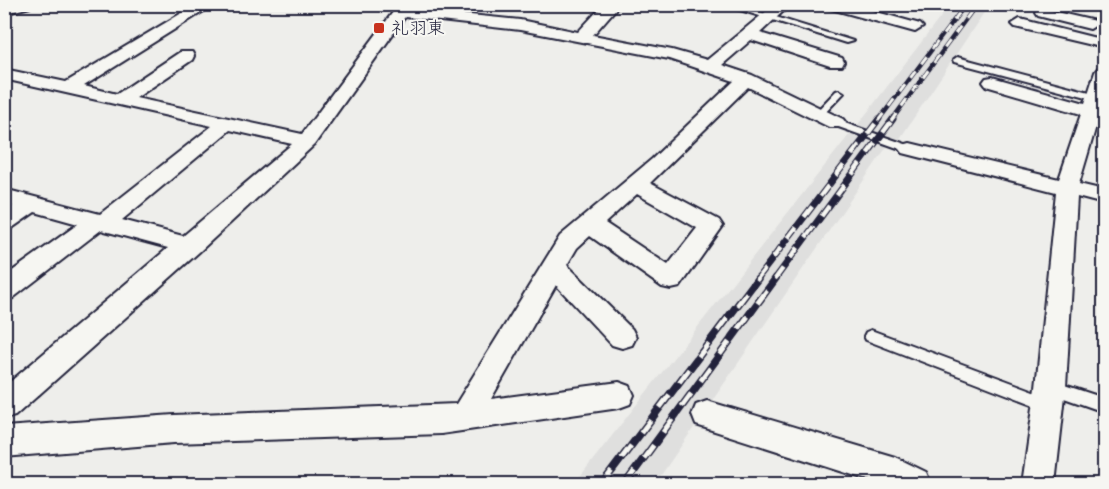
<svg xmlns="http://www.w3.org/2000/svg" width="1109" height="489" viewBox="0 0 1109 489" font-family="'Playpen Sans','Klee One',sans-serif">
	<style>
		.built { fill: #dfdfde }
		.lines { fill: none; stroke-linecap: round; stroke-linejoin: round }
		.lane-casing { stroke: #22223b; stroke-width: 4 }
		.street-casing { stroke: #22223b; stroke-width: 4 }
		.lane { fill: #f6f6f2; fill-rule: evenodd }
		.street { fill: #f6f6f2; fill-rule: evenodd }
		.rail-far2-casing { stroke: #22223b; stroke-width: 4.5 }
		.rail-far1-casing { stroke: #22223b; stroke-width: 7 }
		.rail-casing { stroke: #22223b; stroke-width: 8 }
		.rail-far2 { stroke: #f6f6f2; stroke-width: 3; stroke-dasharray: 9; stroke-linecap: butt }
		.rail-far1 { stroke: #f6f6f2; stroke-width: 4.5; stroke-dasharray: 13; stroke-linecap: butt }
		.rail { stroke: #f6f6f2; stroke-width: 5; stroke-dasharray: 16; stroke-linecap: butt }
		.poi-dot { fill: #c8321e; stroke: #f6f6f2; stroke-width: 2 }
		.labels { text-anchor: middle; stroke-width: 4.5; stroke-linejoin: round; paint-order: stroke }
		.far-poi-label { font-size: 18px; fill: #22223b; stroke: #f6f6f2; text-anchor: start }
	</style>
	<rect width="100%" height="100%" fill="#eeeeeb"/>
	<filter id="ink" filterUnits="userSpaceOnUse"><feTurbulence type="fractalNoise" baseFrequency=".0167" numOctaves="2"/><feDisplacementMap in="SourceGraphic" scale="12" xChannelSelector="R" yChannelSelector="G"/><feConvolveMatrix kernelMatrix="1 2 1 2 8 2 1 2 1" color-interpolation-filters="sRGB"/></filter>
	<g filter="url(#ink)">
		<g class="built">
			<polygon points="950,5 989,5 899,140 895,141 856,127"/>
			<polygon points="853,130 888,145 655,484 574,484"/>
		</g>
		<g class="lines">
			<defs>
				<g id="lane">
					<polygon points="721,4 734,4 853,41 846,43"/>
					<polygon points="957,57 1101,95 1103,97 1098,100 954,62 953,60"/>
					<polygon points="839,90 844,93 842,95 821,117 815,117 815,113 836,91"/>
					<polygon points="836,120 914,147 915,149 910,152 906,151 833,125 833,121"/>
					<polygon points="871,330 1053,398 1056,403 1053,408 1048,410 866,340 864,336 866,332"/>
					<polygon points="1052,381 1104,398 1104,412 1047,392 1045,387 1047,382"/>
				</g>
				<g id="street">
					<polygon points="32,4 30,7 4,14 4,5"/>
					<path d="M 197,4 L 215,4 L 84,86 L 117,94 L 180,52 L 192,52 L 194,56 L 192,60 L 136,98 L 302,134 L 399,4 L 414,4 L 411,9 L 520,20 L 578,32 L 604,4 L 620,4 L 593,35 L 672,50 L 707,60 L 775,4 L 791,4 L 760,33 L 842,58 L 844,62 L 842,66 L 830,66 L 751,40 L 722,65 L 752,75 L 843,119 L 846,123 L 843,127 L 829,127 L 748,87 L 650,183 L 719,220 L 723,226 L 680,287 L 671,289 L 662,287 L 590,236 L 577,248 L 567,265 L 632,329 L 636,337 L 632,345 L 622,348 L 612,345 L 556,285 L 491,399 L 619,382 L 630,386 L 634,395 L 630,404 L 619,408 L 441,434 L 174,443 L 4,457 L 4,427 L 174,415 L 456,404 L 560,236 L 652,159 L 734,81 L 669,59 L 520,30 L 405,17 L 314,145 L 199,252 L 15,416 L 4,419 L 4,387 L 168,248 L 101,230 L 13,298 L 4,301 L 4,277 L 78,224 L 35,212 L 12,228 L 4,230 L 4,211 L 13,206 L 4,203 L 4,189 L 100,214 L 212,126 L 4,79 L 4,69 L 66,82 ZM 230,130 L 292,144 L 183,236 L 122,220 ZM 637,194 L 697,228 L 668,265 L 605,223 Z"/>
					<polygon points="822,4 848,4 920,24 923,27 915,32 824,7"/>
					<polygon points="1043,9 1095,21 1098,24 1090,29 1038,16 1036,13 1038,10"/>
					<polygon points="1020,19 1104,40 1104,48 1015,27 1012,24"/>
					<polygon points="1104,67 1104,99 1079,184 1104,190 1104,204 1077,197 1066,387 1055,484 1022,484 1036,387 1056,192 903,153 900,149 903,145 910,143 1059,179 1081,114 986,86 983,82 986,78 992,77 1085,103 1095,72 1098,68"/>
					<polygon points="707,401 895,457 926,472 931,484 881,484 696,425 692,415 696,405"/>
				</g>
			</defs>
			<use href="#lane" class="lane-casing"/>
			<use href="#street" class="street-casing"/>
			<use href="#lane" class="lane"/>
			<use href="#street" class="street"/>
			<defs>
				<g id="rail-far2">
					<polyline points="878,121 966,4"/>
					<polyline points="891,121 977,4"/>
				</g>
				<g id="rail-far1">
					<polyline points="757,279 879,119"/>
					<polyline points="775,279 893,119"/>
				</g>
				<g id="rail">
					<polyline points="602,484 758,278"/>
					<polyline points="625,484 776,278"/>
				</g>
			</defs>
			<use href="#rail-far2" class="rail-far2-casing"/>
			<use href="#rail-far1" class="rail-far1-casing"/>
			<use href="#rail" class="rail-casing"/>
			<use href="#rail-far2" class="rail-far2"/>
			<use href="#rail-far1" class="rail-far1"/>
			<use href="#rail" class="rail"/>
		</g>
	</g>
	<rect class="poi-dot" x="373" y="22" width="12" height="12" rx="3"/>
	<g class="labels">
		<g class="far-poi-label">
			<text x="391" y="34">礼羽東</text>
		</g>
	</g>
	<rect width="1109" height="489" fill="none" stroke="#f6f6f2" stroke-width="24"/>
	<rect x="12" y="12" width="1085" height="465" fill="none" stroke="#22223b" stroke-width="2" filter="url(#ink)"/>
</svg>
